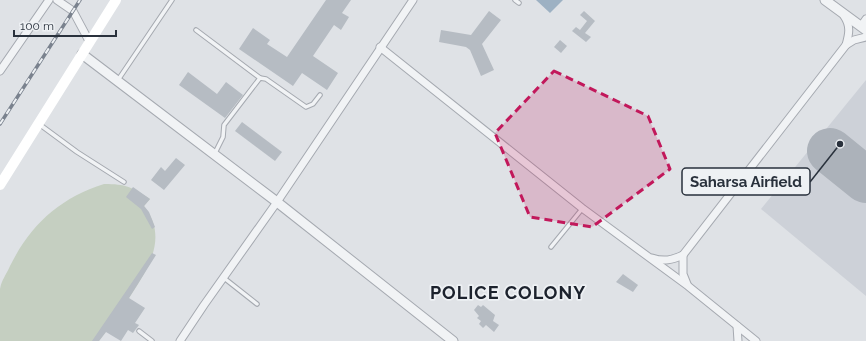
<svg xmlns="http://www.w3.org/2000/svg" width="866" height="341" viewBox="0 0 866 341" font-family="Raleway,sans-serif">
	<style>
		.built { fill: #cdd1d8 }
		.green { fill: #c5cfc1 }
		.water { fill: #9db1c3 }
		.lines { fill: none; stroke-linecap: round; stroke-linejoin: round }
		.runway { stroke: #acb2ba; stroke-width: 46 }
		.building { fill: #b6bcc3 }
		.service-casing { stroke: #a5a9b0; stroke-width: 5.5 }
		.minor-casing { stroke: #a5a9b0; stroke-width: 9 }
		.tertiary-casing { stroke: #a5a9b0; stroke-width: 11 }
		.service { stroke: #f1f3f5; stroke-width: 3.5 }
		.minor { stroke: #f1f3f5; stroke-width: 7 }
		.tertiary { stroke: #f1f3f5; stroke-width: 9 }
		.secondary { stroke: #fff; stroke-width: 10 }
		.rail-casing { stroke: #7a828e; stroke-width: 3.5 }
		.rail { stroke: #eef1f4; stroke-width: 2; stroke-dasharray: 6; stroke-linecap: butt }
		.marked { fill: #c2185b; fill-opacity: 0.2; stroke: #c2185b; stroke-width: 3; stroke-dasharray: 8 5; stroke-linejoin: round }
		.labels { text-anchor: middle; stroke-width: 3.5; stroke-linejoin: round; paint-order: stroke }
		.district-label { font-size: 18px; font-weight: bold; letter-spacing: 1px; fill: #1c222d; stroke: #eef1f4 }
		.leader { fill: none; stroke: #29313c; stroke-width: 1.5 }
		.callout-dot { fill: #29313c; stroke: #eef1f4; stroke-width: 1.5 }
		.callout { fill: #eef1f4; stroke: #29313c; stroke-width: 1.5 }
		.callout-label { font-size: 15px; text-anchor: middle; font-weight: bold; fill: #29313c }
	</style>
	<rect width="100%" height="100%" fill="#dfe2e6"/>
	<polygon class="built" points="866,80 866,296 761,209"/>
	<path class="green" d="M 104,184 C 126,184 132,187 150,199 L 144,206 C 170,239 146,272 127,301 C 118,314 109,328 99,341 L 0,341 C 0,325 0,304 0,289 C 1,281 7,273 10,266 C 31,224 60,198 104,184 Z"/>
	<polygon class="water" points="536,0 563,0 550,13"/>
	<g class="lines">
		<polyline class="runway" points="830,151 866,180"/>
	</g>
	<g class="building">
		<polygon points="326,0 351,0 342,13 349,17 341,30 334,25 313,56 338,73 327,90 302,73 293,86 239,49 253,28 270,40 267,44 287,57"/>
		<polygon points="489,11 501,20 482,44 494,70 481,76 470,50 466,47 439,42 441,30 471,35"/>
		<polygon points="584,11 595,21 585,33 591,37 586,42 572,31 576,27 580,30 587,21 580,15"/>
		<polygon points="560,40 567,46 561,53 554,47"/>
		<polygon points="188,72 217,94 226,82 243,95 225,118 179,85"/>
		<polygon points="242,122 282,152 275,161 235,131"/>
		<polygon points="176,158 185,165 164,190 151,180 161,167 165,171"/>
		<polygon points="133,187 150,199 144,206 149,212 155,227 152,229 141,209 126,197"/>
		<polygon points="152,253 156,255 129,298 145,308 135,323 139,325 133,333 128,330 121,341 106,332 99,341 92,341"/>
		<polygon points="623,274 638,285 633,292 616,282"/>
		<polygon points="478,305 481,307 483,305 495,315 493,321 499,325 494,332 486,325 483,328 479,324 481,321 477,318 479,316 474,310"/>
	</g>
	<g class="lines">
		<defs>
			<g id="service">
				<polyline points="515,0 519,3"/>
				<polyline points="196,30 260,78"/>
				<polyline points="118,80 172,0"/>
				<polyline points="39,124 77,152 124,182"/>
				<polyline points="215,153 223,137 224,125 260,78 266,79 306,107 313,104 320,95"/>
				<polyline points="551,247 582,209"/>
				<polyline points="224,278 257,304"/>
				<polyline points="139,331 152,341"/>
			</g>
			<g id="minor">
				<polyline points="57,0 73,11 89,41"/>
				<polyline points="861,26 866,19"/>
				<polyline points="846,45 854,40 866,37"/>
				<polyline points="380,47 582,208 688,286 756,341"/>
				<polyline points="0,71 49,0"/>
				<polyline points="683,255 683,274 687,284"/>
				<path d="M 652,258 C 664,262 672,260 683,255 L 846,45 C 849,34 851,26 844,16"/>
				<polyline points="737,326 738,341"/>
				<polyline points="180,341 204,305 277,202 413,0"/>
			</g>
			<g id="tertiary">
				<polyline points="825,0 866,30"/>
				<polyline points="82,54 277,202 453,341"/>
			</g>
		</defs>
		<use href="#service" class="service-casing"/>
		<use href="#minor" class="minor-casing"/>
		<use href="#tertiary" class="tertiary-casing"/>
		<use href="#service" class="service"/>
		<use href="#minor" class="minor"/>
		<use href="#tertiary" class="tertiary"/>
		<polyline class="secondary" points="0,185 116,0"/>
		<defs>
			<polyline id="rail" points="0,124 80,0"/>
		</defs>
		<use href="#rail" class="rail-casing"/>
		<use href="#rail" class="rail"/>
	</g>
	<path class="marked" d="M 554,71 L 648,116 L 670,169 L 592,227 L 530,217 L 495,133 Z"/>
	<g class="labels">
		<g class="district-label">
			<text x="508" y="299">POLICE COLONY</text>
		</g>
	</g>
	<path class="leader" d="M840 144L810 182"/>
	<circle class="callout-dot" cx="840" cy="144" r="4"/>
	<rect class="callout" x="682" y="168" width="128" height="27" rx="4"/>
	<g class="callout-label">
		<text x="746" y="187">Saharsa Airfield</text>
	</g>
	<path d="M14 30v6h102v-6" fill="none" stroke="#29313c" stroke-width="2"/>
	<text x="20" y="30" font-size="12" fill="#29313c" stroke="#eef1f4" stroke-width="3" paint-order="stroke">100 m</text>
</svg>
